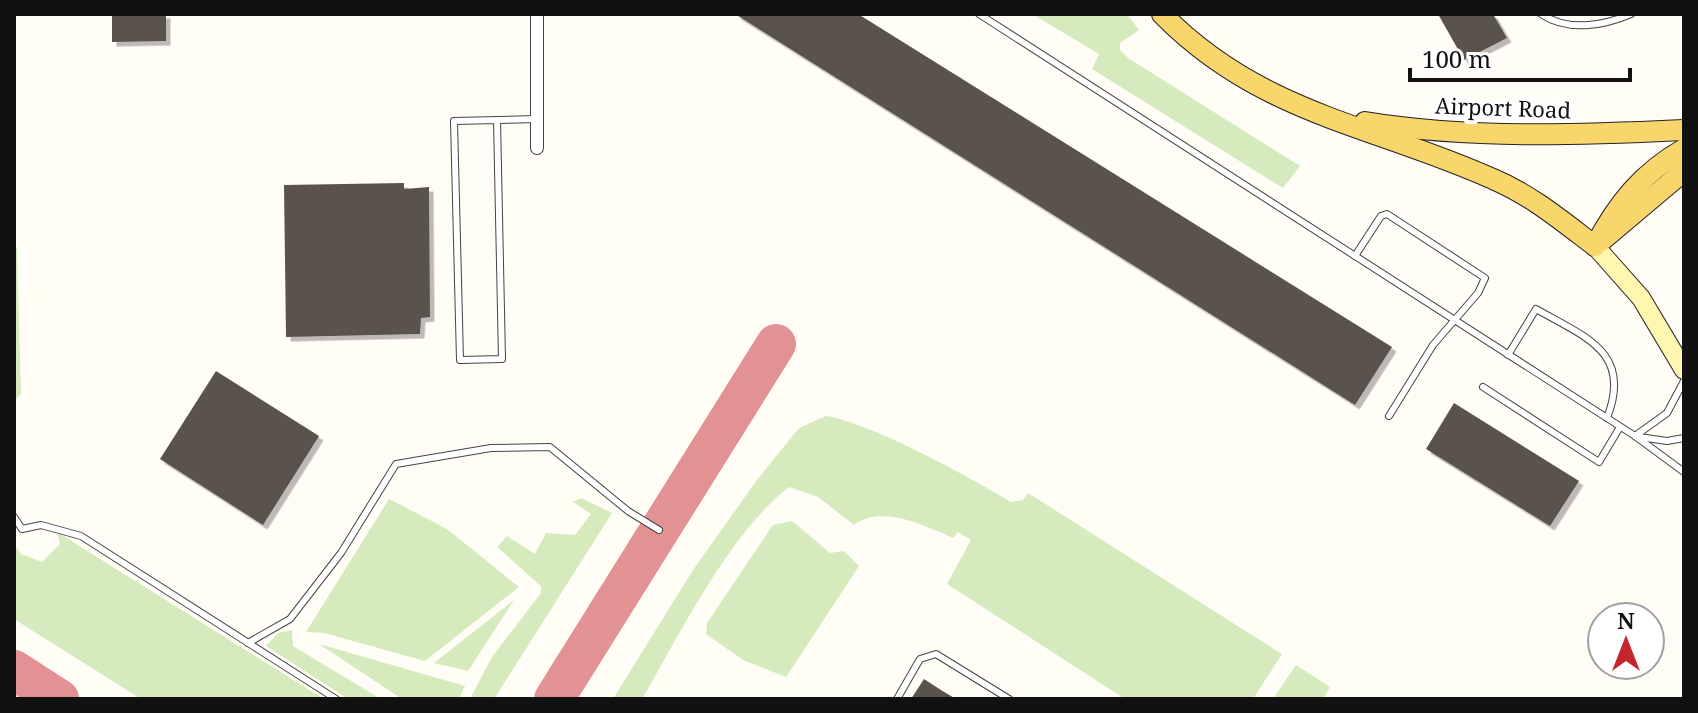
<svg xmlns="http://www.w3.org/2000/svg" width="1698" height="713" viewBox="0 0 1698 713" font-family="'Noto Serif',serif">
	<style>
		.green { fill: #d5ebbd }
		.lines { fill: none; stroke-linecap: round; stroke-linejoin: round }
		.taxiway { stroke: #e29292; stroke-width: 40 }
		.building { fill: #5a524d; filter: url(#shadow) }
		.lane-casing { stroke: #444; stroke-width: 8 }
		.street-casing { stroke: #444; stroke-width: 14 }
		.secondary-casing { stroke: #333; stroke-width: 20 }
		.primary-casing { stroke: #222; stroke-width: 22 }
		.lane { stroke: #fff; stroke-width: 6 }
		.street { stroke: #fff; stroke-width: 12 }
		.secondary { stroke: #fff6b0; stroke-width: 18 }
		.primary { stroke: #f9d66b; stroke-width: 20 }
		.labels { text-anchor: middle; stroke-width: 8; stroke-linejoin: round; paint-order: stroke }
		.street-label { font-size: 22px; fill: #111; stroke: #fff }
	</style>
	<defs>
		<filter id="shadow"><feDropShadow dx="4.5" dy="4.5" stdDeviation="0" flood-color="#0004"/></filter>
	</defs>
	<rect width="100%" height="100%" fill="#fffdf5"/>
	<g class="green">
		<polygon points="1032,14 1127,14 1139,30 1120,43 1120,50 1128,58 1300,166 1283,188 1092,69 1099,54"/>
		<polygon points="14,247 17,247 21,394 14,401"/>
		<path d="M 826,416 C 871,423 970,477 1011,502 L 1023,500 L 1028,493 L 1282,654 L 1253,699 L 1125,699 L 947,584 L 971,540 L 958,532 L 953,538 C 926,526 881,504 854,525 L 818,497 L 789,487 C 730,532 680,634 642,699 L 613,699 L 693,570 L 757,480 L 799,428 Z"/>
		<polygon points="581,498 612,513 494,699 470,699 492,657 541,593 541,586 497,547 507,536 535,554 546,533 575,535 591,514 573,502"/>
		<polygon points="389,499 447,529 519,587 425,661 324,633 306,632"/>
		<polygon points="792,521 830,553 844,551 859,566 786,677 743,660 706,634 707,623 773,525"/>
		<polygon points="57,532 324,699 141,699 14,619 14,544 21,554 42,562 60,544"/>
		<polygon points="514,600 468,671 434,663"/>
		<polygon points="292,630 293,646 381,699 348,699 266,646 278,633"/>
		<polygon points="319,644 465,686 459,699 402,699"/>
		<polygon points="1296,665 1330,687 1323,699 1273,699"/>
	</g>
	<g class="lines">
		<g class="taxiway">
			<polyline points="14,670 59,699"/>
			<polyline points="554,699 776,344"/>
		</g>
	</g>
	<g class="building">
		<polygon points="112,14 166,14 166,41 112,42"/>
		<polygon points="735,14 858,14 1392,347 1355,405"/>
		<polygon points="1438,14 1493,14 1507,38 1464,60"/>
		<polygon points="404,183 404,189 429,187 430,317 421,318 420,334 286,337 284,185"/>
		<polygon points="216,371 319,436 263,525 160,459"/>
		<polygon points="1454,403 1579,481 1550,526 1426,449"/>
		<polygon points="924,679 941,690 956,699 911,699"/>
	</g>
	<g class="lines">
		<defs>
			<g id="lane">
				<polyline points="979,14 1635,436 1684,472"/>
				<path d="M 1541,14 C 1568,32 1603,26 1631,14"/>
				<polyline points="497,120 502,359 460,360 454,121 537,119"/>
				<polyline points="1355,256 1381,216 1387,214 1485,278 1478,293 1433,345 1389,416"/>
				<path d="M 1508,355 L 1536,309 C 1585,337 1633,352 1607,418"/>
				<polyline points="1483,387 1599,462 1620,427"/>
				<polyline points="1635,436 1667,413 1684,381"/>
				<polyline points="1639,437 1667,441 1684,438"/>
				<polyline points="14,517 22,529 41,525 81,536 336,699"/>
				<polyline points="248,643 290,619 341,553 396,464 491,448 550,447 628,511 659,530"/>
				<polyline points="897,699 920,659 936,654 1009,699"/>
			</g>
			<polyline id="street" points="537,14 537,148"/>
			<polyline id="secondary" points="1595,246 1641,298 1684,370"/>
			<g id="primary">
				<path d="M 1162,14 C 1260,114 1373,125 1493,179 C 1531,195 1562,221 1595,246"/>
				<path d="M 1365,122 C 1470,139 1578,135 1684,130"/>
				<polyline points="1601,241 1684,171"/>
				<path d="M 1595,246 C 1618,203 1642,173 1684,149"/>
			</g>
		</defs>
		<use href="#lane" class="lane-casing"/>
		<use href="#street" class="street-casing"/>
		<use href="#secondary" class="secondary-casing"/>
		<use href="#primary" class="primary-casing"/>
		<use href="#lane" class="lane"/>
		<use href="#street" class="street"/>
		<use href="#secondary" class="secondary"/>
		<use href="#primary" class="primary"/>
	</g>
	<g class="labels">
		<g class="street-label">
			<text transform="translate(1503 108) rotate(2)" y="8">Airport Road</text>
		</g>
	</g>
	<rect width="1698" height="713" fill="none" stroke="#111111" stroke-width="32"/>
	<g transform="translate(1626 641)"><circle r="38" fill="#ffffff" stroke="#a0a0a0" stroke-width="2"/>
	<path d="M0-6L14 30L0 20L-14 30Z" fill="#c4262e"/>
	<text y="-12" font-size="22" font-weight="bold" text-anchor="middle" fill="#111111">N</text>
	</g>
	<path d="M1410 68v12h220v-12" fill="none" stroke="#111111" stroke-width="4"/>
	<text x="1422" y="68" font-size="24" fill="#111111" stroke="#ffffff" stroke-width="6" paint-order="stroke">100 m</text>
</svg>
